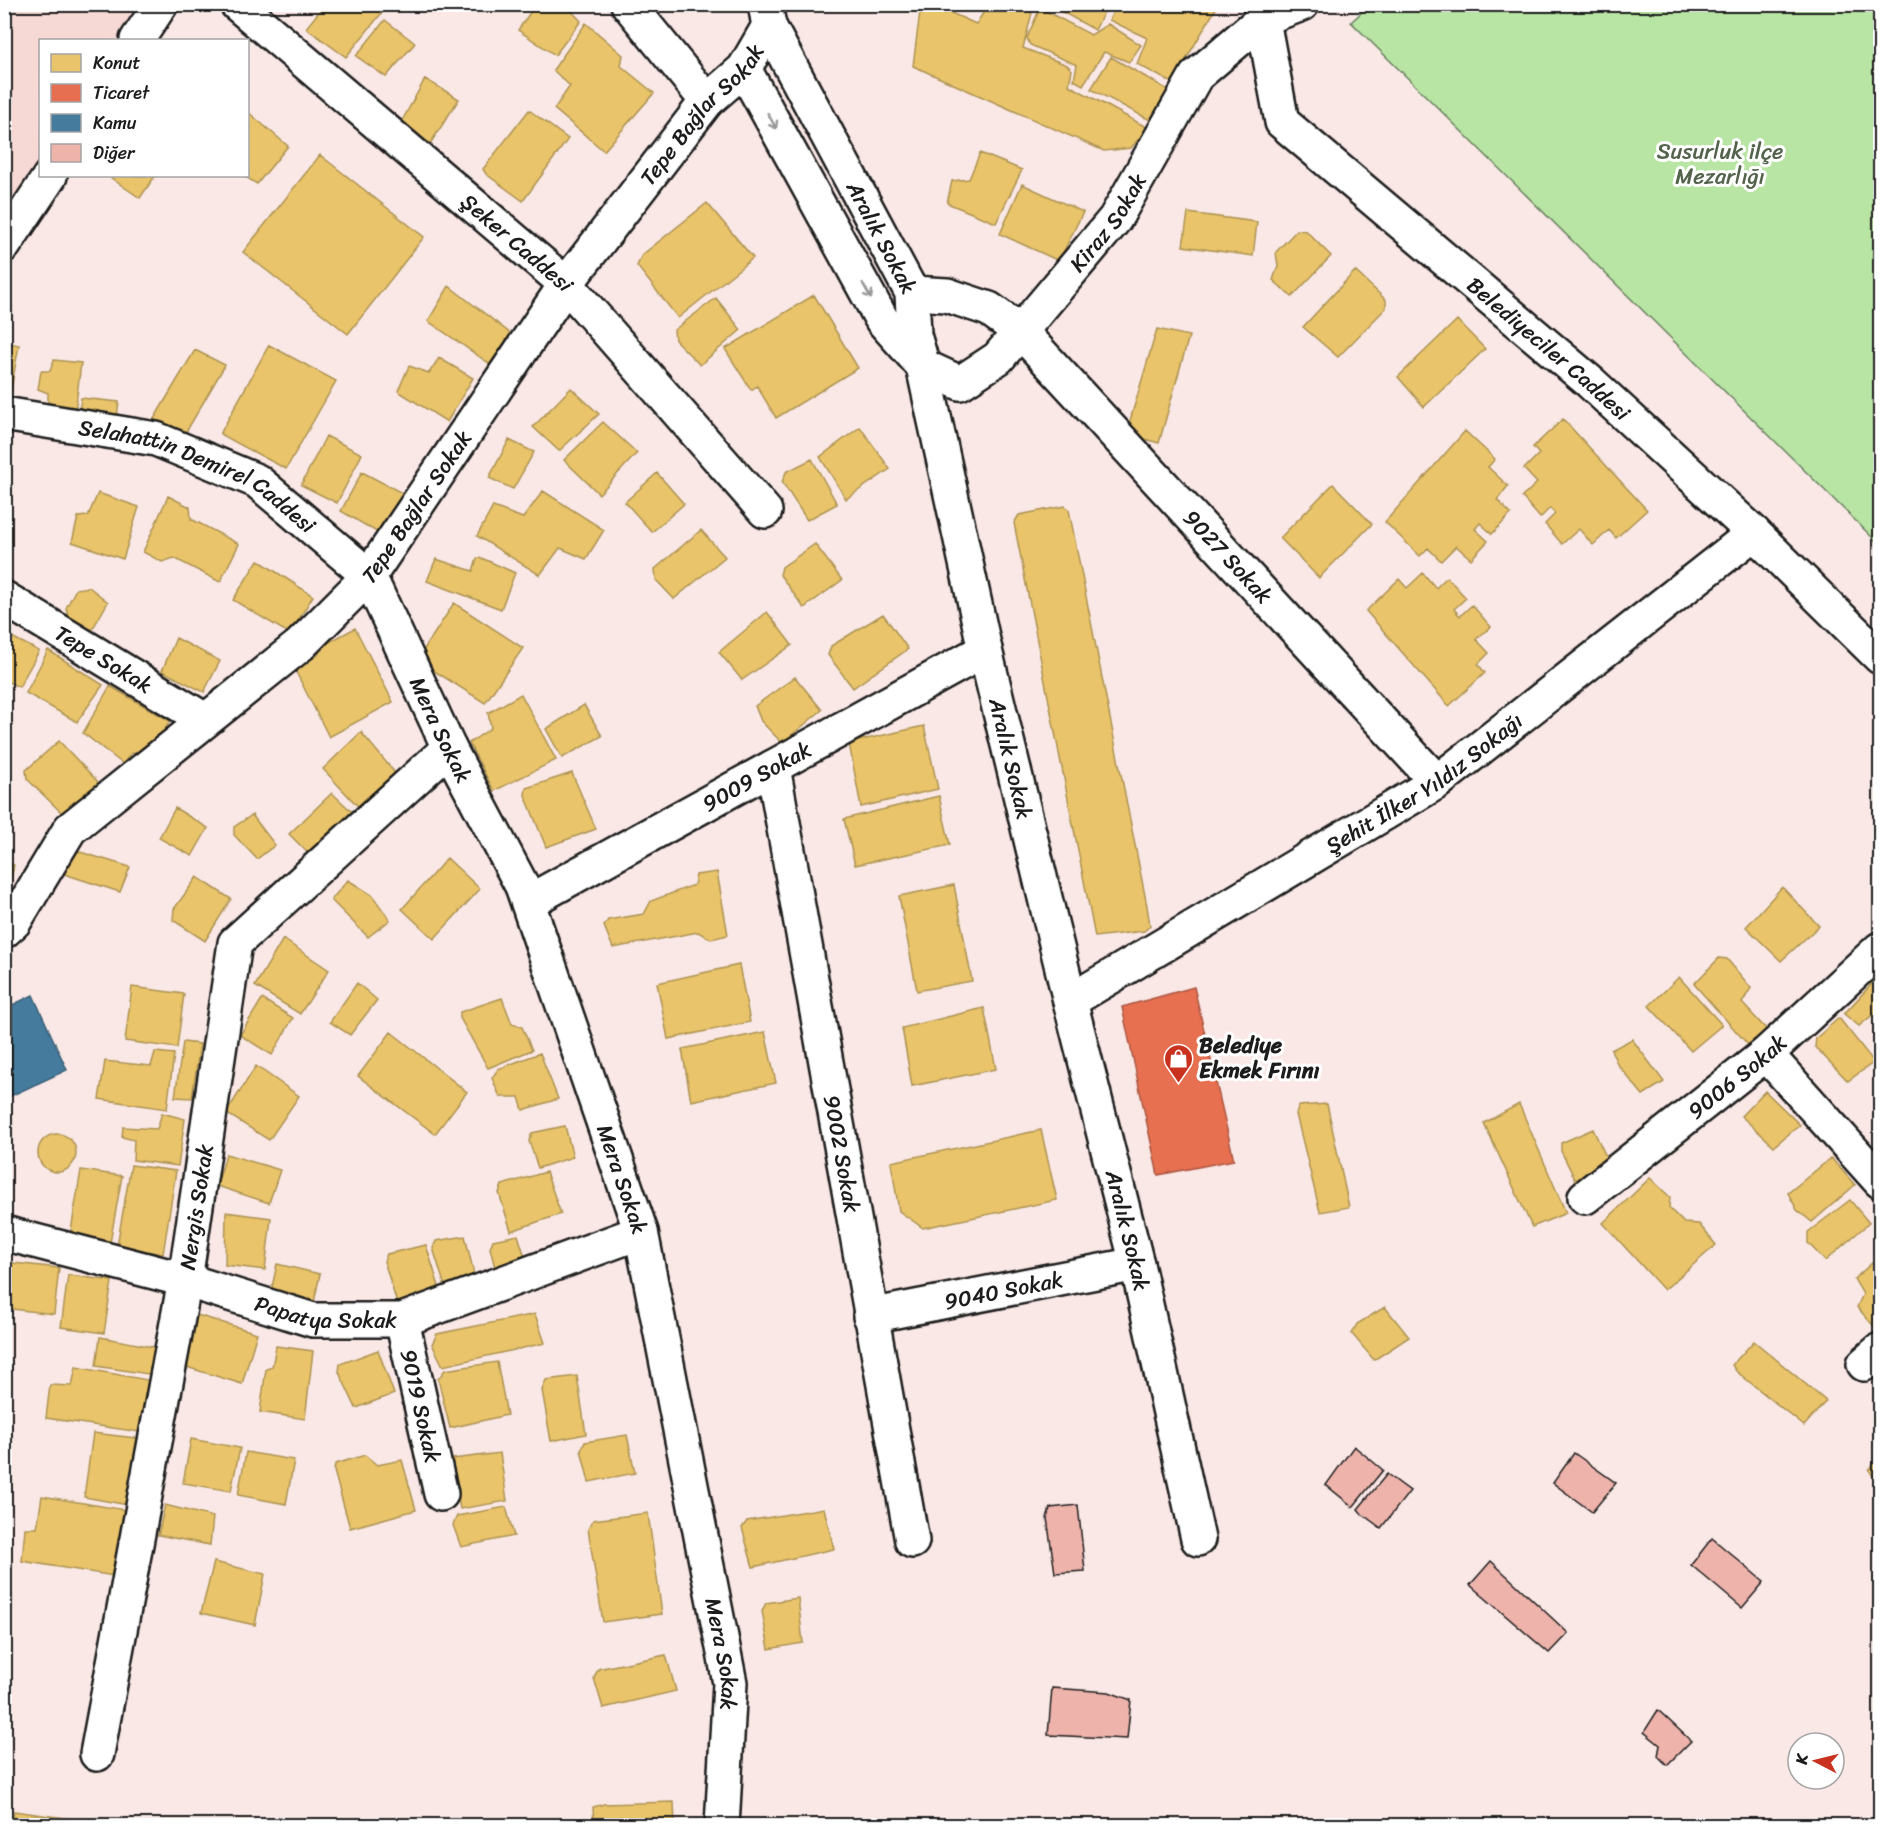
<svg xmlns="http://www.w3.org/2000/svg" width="1885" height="1830" font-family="Sriracha,sans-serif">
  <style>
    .built { fill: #f6d8d4 }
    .green { fill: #b8e5a3; stroke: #6a8060; stroke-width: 1.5 }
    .homes { fill: #e9c46a; stroke: #ac9253; stroke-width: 1.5 }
    .shops { fill: #e76f51; stroke: #aa5641; stroke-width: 1.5 }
    .public { fill: #457b9d; stroke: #395e76; stroke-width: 1.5 }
    .building { fill: #eeb3ab; stroke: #1c1c1c; stroke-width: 1.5 }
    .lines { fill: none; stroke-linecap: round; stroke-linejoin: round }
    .minor-casing { stroke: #1c1c1c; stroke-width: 38 }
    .tertiary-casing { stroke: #1c1c1c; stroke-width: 38 }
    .minor { stroke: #fff; stroke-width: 33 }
    .tertiary { stroke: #fff; stroke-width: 33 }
    .oneway { stroke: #999 }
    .labels { text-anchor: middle; stroke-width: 6; stroke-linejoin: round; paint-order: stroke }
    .street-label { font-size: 22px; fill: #1c1c1c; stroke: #fff }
    .park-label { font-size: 22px; fill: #53624b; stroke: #fff }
    .poi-label { font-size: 22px; font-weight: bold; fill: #1c1c1c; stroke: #fff; text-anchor: start }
  </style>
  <rect width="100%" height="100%" fill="#fae8e6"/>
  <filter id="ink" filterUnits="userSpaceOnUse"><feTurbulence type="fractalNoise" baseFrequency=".0167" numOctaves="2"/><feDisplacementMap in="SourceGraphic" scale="12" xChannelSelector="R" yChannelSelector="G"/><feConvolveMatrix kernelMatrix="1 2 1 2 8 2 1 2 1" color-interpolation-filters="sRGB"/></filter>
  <g filter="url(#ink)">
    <path class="built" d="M5,5H143L120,40H40V162L5,217Z"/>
    <path class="green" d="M1371,4L1880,5V545L1351,22Z"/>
    <path class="homes" d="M325,4H389L346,57L306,28Z
      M536,4H565L581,21L555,55L518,30Z
      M921,4H931L976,24L989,4H1015L1032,13L1023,48L1067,65L1072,70L1069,85L1148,128L1131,148L1104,151L913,66Z
      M1048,4H1108L1095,30Z
      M1117,4H1217L1218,5L1172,83L1137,64L1147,38L1109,20Z
      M1040,8L1091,35L1108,24L1141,45L1129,62L1104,52L1083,85L1074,80L1077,65L1030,45L1027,38Z
      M385,20L415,43L386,77L356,56Z
      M586,23L623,55L621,66L654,93L604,151L554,109L570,86L553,70Z
      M1111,57L1170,91L1150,120L1091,89Z
      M425,79L459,99L428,147L397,130Z
      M529,110L568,139L523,201L486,174L483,169Z
      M248,112L288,146L257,184L244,176H248Z
      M980,153L1022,170L996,223L947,203L952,181L969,179Z
      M320,155L424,237L348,334L243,252Z
      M113,176H155L140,198L111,178Z
      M1022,184L1083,212L1059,261L1000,234Z
      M707,203L753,258L678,318L637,266L642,255Z
      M1188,213L1257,222L1253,256L1183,246Z
      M1297,230L1306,231L1331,256L1292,297L1273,280L1278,266L1276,252Z
      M1355,271L1386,300V308L1338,357L1303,327Z
      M449,286L511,334L490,364L428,321Z
      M814,295L858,368L776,418L757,386L751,390L725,349Z
      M716,298L741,330L700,365L675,340L674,330Z
      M1457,320L1485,349L1424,407L1398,377Z
      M1157,329L1189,336L1159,443L1126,434Z
      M4,342L19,345L10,396L4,395Z
      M269,345L336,381L286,469L220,434Z
      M195,350L225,365L182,439L151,424Z
      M439,358L473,378L447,422L398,391L409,366L429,373Z
      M54,360L81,363L75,412L48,408V393L38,389L41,371H50Z
      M571,388L599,414L559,451L533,427Z
      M81,398L119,402L115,429L77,425Z
      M1563,419L1647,510L1616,538L1609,530L1593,545L1579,529L1562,544L1545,524L1555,514L1550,508L1540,518L1522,497L1537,483L1524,469L1539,454L1533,447Z
      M603,422L637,453L599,494L564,460Z
      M860,427L890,469L846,499L820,457Z
      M1465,431L1495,459L1488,467L1508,486L1497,500L1511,514L1492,534L1480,523L1475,529L1488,541L1471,559L1456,546L1441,561L1428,548L1420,556L1385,522Z
      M326,436L362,454L337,503L301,485Z
      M509,440L534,452L513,489L489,478Z
      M812,459L837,504L807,520L782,482L786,472Z
      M362,472L404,494L380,534L341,511Z
      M657,473L684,504L652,532L625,502Z
      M1333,484L1372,524L1319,578L1280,538Z
      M543,491L604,530L586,559L560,548L540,575L477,536L493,507L523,518Z
      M98,493L139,507L123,559L72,542L78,517L88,516Z
      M168,496L190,507L191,519L239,544L220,582L174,558L162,562L143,552Z
      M1065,506L1069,510L1147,906L1150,926L1144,931L1095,937L1014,523L1019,515Z
      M701,530L725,557L674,599L656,580L655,569Z
      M815,544L842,580L804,608L780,575L782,567Z
      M477,558L484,559L515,573L501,609L427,581L436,559L473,571Z
      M258,560L313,596L290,634L233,600Z
      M1423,573L1436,588L1447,577L1466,598L1454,609L1460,616L1472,605L1491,627L1476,639L1489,653L1478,664L1485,673L1449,706L1366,611L1399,579L1407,588Z
      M89,587L108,602L92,630L70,622L66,608L76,589Z
      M454,603L523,648L485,703L417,660Z
      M767,612L792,645L742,680L719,652Z
      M883,614L908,649L853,688L828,655L831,646Z
      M355,628L393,702L329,737L294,668L318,655L322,646Z
      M6,634L39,651L19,687L4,680Z
      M176,638L220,661L204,692L162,671Z
      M48,650L103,685L77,722L26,693Z
      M795,677L822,710L782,743L761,721L755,706Z
      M110,686L170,721L149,757L131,753L123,764L83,733Z
      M521,694L556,760L494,791L469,743L491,728L488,713Z
      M584,705L602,736L562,758L546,729Z
      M924,726L938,789L861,807L849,743Z
      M361,732L405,785L368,817L323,769Z
      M59,741L99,783L65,816L27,779L26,770Z
      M4,756L11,757L4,776Z
      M572,773L596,829L546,847L525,795L526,788Z
      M332,793L363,822L319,864L289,834Z
      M939,796L950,845L855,865L844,819Z
      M175,808L208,828L192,856L159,838Z
      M252,815L275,845L257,859L234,835V827Z
      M70,849L130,867L120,892L64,874Z
      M447,858L480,889L434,939L402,909Z
      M4,863L14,865L5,907H4Z
      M717,872L728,935L711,939L698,932L613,948L604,926L608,920L644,914L651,901L694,885L696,875Z
      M197,877L231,899L205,941L173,920L174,909Z
      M348,880L372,895L390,920L368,937L331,900Z
      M954,885L972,981L917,991L899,896Z
      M1782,887L1819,926L1781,961L1746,927Z
      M283,939L329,970L300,1014L255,986Z
      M1719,958L1727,959L1751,988L1742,1003L1767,1030L1763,1043L1750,1047L1694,984Z
      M739,965L750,1022L668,1039L657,983Z
      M1880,975V1009L1859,1026L1844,1014Z
      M1679,977L1722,1025L1691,1051L1649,1006Z
      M357,983L377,1000L350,1035L330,1022Z
      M132,987L184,994L177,1048L125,1041Z
      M502,998L512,1024L522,1027L532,1050L488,1068L460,1018V1012Z
      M262,999L293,1018L272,1055L240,1035Z
      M984,1008L996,1069L912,1086L902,1028Z
      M1839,1018L1874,1062L1848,1081L1815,1047L1816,1038Z
      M391,1032L467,1092L435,1134L358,1076Z
      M765,1032L776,1083L691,1101L682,1049Z
      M1632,1039L1664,1082L1643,1095L1618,1065L1611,1050Z
      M183,1042L200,1044L192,1098L175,1097Z
      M155,1052L174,1054L167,1109L99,1099L105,1061L151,1066Z
      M540,1053L558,1099L523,1110L519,1097H500L492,1078L498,1069Z
      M256,1066L299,1096L269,1140L226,1113Z
      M1765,1091L1800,1125L1774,1146L1741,1116Z
      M1327,1104L1349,1207L1320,1212L1296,1114L1299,1106Z
      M1519,1104L1566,1213L1532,1227L1484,1123Z
      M162,1113L185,1119L178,1166L133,1160L134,1140L122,1137L123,1127L157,1129Z
      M565,1126L573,1157L538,1168L529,1141L532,1133Z
      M1593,1129L1610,1165L1577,1183L1561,1151V1143Z
      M1041,1130L1057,1200L923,1228L899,1211L891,1162Z
      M38 1153a19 19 0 1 1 38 0a19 19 0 1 1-38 0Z
      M226,1154L280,1170L269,1203L217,1186Z
      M1831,1158L1855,1185L1812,1222L1797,1210L1788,1193Z
      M131,1165L176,1171L163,1254L117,1246Z
      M81,1170L122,1176L110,1243L70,1237Z
      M546,1172L561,1214L511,1231L499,1193L502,1185Z
      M1650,1178L1670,1197L1669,1208L1684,1223L1699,1224L1716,1245L1664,1290L1603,1223Z
      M1850,1200L1869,1223L1825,1261L1808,1243V1232Z
      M226,1212L271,1218L265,1270L225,1265Z
      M518,1235L530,1273L499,1283L490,1248L493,1240Z
      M465,1236L477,1287L447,1293L433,1248L436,1241Z
      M426,1245L442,1296L399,1310L384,1261L387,1254Z
      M1880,1256V1333L1857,1307L1863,1294L1854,1279Z
      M4,1262L59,1268L54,1314L4,1308Z
      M277,1264L320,1274L313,1307L270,1297Z
      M68,1275L112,1281L104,1333L61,1327Z
      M1385,1307L1409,1337L1374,1360L1352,1334L1357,1324Z
      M535,1314L545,1343L443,1366L432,1344L437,1334Z
      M197,1315L257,1333L242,1384L180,1365Z
      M100,1337L159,1348L155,1375L96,1366Z
      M1754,1341L1826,1401L1804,1426L1736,1371L1732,1365Z
      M276,1346L313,1351L305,1419L260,1412L266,1369L272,1367Z
      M378,1350L394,1394L356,1408L339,1372L340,1364Z
      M497,1362L507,1415L450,1428L438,1379L445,1370Z
      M76,1367L153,1381L146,1433L46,1418L50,1385L72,1386Z
      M577,1376L586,1434L551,1441L542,1390L546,1380Z
      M93,1433L144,1439L134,1506L84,1497Z
      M627,1435L635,1473L589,1482L581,1450L585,1442Z
      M191,1439L240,1448L231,1491L183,1483Z
      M246,1452L294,1460L286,1504L238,1495Z
      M500,1453L507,1501L460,1509L452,1466L453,1459Z
      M365,1455L377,1465L402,1460L416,1510L350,1528L334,1471L335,1464Z
      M1880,1456V1482L1873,1476L1869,1470Z
      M42,1496L131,1511L120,1577L22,1561L25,1528H37Z
      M165,1505L213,1517L210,1545L158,1535Z
      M506,1507L514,1536L461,1547L453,1525L457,1516Z
      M824,1508L834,1549L753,1567L742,1528L747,1521Z
      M648,1513L662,1614L603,1622L588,1529L593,1520Z
      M214,1562L265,1574L255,1625L201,1613Z
      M798,1598L803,1643L769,1649L762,1611L766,1603Z
      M666,1655L676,1691L603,1708L594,1678L598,1669Z
      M674,1802L675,1826H594L593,1807L604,1804Z
      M14,1811L72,1819V1826H12Z"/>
    <path class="shops" d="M1194,987L1234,1160L1158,1175L1122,1007Z"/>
    <path class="public" d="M33,995L67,1070L4,1099V1009Z"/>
    <path class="building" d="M1354,1446L1383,1470L1353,1507L1326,1485Z
      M1574,1453L1616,1483L1592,1512L1553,1483Z
      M1387,1474L1410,1491L1381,1528L1362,1514L1358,1509Z
      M1078,1505L1085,1571L1055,1573L1047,1518L1050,1508Z
      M1712,1538L1764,1582L1742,1608L1691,1565Z
      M1491,1561L1568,1633L1549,1653L1470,1585Z
      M1052,1688L1109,1692L1131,1700L1127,1739L1048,1735Z
      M1658,1710L1691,1741L1667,1765L1658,1756L1660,1745L1644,1732Z"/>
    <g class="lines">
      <defs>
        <g id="minor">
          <path id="s1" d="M237,4L566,284L765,511"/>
          <path d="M628,4L707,101"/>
          <path id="s2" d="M765,4L769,26L912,293L914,335L923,366L985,650L1070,1001L1137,1264L1198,1539"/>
          <path d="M137,40L161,4"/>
          <path id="s3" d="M744,69L882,320L923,366L960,383L998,358L1115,219L1196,76L1264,18L1302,4"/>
          <path d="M4,245L50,176"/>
          <path id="s4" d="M912,293L947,295L989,309L1021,332L1437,782"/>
          <path id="s5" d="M4,414L156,439L257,481L369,576L449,748L522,886L641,1232L730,1683L722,1826"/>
          <path id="s6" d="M4,598L205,720"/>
          <path id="s7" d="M773,767L912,1541"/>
          <path id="s8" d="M528,902L985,650"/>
          <path id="s9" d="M4,931L14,922L70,829L300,645L369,576L566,284L707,101L744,69L769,26"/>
          <path id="s10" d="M1070,1001L1437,782L1754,533"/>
          <path d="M1766,1054L1880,1181"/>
          <path id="s11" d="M1585,1197L1766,1054L1880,949"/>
          <path id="s12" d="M4,1233L185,1280L313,1320H402L641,1232"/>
          <path id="s13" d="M870,1316L1137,1264"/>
          <path id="s14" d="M402,1320L441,1494"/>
          <path d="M1864,1364L1880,1350"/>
          <path id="s15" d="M97,1754L185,1280L235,943L449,748"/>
        </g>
        <g id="tertiary">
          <path id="s16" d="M1260,4L1282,122L1590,382L1754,533L1880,657"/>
        </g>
      </defs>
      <use href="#minor" class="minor-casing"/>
      <use href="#tertiary" class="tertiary-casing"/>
      <use href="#minor" class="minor"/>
      <use href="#tertiary" class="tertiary"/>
    </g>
    <defs><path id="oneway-shaft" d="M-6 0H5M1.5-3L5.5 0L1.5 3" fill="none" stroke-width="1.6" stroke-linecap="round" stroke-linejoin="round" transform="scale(1.5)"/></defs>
    <g class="oneway">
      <use href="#oneway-shaft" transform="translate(772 121) rotate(61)"/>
      <use href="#oneway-shaft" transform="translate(867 291) rotate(61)"/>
    </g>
  </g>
  <defs>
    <symbol id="shop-pin" viewBox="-11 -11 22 30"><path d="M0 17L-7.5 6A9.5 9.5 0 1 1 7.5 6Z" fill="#c8321e" stroke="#fff"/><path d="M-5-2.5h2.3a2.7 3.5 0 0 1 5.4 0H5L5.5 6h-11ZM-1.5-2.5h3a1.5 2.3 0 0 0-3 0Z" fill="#fff"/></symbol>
  </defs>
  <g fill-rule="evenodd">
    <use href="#shop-pin" x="1162" y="1042" width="33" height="45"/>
  </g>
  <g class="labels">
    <g class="street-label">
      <text dy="8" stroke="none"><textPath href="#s9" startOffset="1084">Tepe Bağlar Sokak</textPath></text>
      <text dy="8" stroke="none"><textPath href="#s3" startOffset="609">Kiraz Sokak</textPath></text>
      <text dy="8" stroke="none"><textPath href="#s2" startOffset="262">Aralık Sokak</textPath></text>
      <text dy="8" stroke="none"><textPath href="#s1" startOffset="368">Şeker Caddesi</textPath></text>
      <text dy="8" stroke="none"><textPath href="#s16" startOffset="470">Belediyeciler Caddesi</textPath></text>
      <text dy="8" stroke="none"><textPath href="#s5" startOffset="206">Selahattin Demirel Caddesi</textPath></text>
      <text dy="8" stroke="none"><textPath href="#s9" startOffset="598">Tepe Bağlar Sokak</textPath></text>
      <text dy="8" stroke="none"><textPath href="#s4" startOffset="424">9027 Sokak</textPath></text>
      <text dy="8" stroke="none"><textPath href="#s6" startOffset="117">Tepe Sokak</textPath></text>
      <text dy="8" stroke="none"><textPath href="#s5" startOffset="580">Mera Sokak</textPath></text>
      <text dy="8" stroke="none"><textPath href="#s2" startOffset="802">Aralık Sokak</textPath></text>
      <text dy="8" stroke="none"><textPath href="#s8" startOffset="261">9009 Sokak</textPath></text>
      <text dy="8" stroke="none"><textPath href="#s10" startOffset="416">Şehit İlker Yıldız Sokağı</textPath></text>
      <text dy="8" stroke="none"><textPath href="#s11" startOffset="194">9006 Sokak</textPath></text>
      <text dy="8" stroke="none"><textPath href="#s7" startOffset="393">9002 Sokak</textPath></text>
      <text dy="8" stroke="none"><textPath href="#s5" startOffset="1066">Mera Sokak</textPath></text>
      <text dy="8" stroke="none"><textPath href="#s15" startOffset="556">Nergis Sokak</textPath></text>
      <text dy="8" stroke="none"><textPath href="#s2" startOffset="1288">Aralık Sokak</textPath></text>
      <text dy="8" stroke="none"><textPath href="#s13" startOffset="136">9040 Sokak</textPath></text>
      <text dy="8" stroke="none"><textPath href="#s12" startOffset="333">Papatya Sokak</textPath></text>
      <text dy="8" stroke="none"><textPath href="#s14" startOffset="88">9019 Sokak</textPath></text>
      <text dy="8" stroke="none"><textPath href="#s5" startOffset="1552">Mera Sokak</textPath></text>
    </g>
    <g class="park-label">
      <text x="1720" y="159">Susurluk ilçe<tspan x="1720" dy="25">Mezarlığı</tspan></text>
    </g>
    <g class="poi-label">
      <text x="1199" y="1053">Belediye<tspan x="1199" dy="25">Ekmek Fırını</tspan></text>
    </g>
  </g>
  <rect width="1885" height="1830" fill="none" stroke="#fff" stroke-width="24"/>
  <rect x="12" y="12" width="1861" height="1806" fill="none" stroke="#1c1c1c" stroke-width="2" filter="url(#ink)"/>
  <rect x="39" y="39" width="210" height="138" fill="#ffffff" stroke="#a4a4a4" stroke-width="1.5"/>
  <rect x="51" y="54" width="30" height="18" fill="#e9c46a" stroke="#a4a4a4" stroke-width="1.5"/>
  <text x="93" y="69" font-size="18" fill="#1c1c1c">Konut</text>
  <rect x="51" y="84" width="30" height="18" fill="#e76f51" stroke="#a4a4a4" stroke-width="1.5"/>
  <text x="93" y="99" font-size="18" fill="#1c1c1c">Ticaret</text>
  <rect x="51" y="114" width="30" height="18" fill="#457b9d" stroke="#a4a4a4" stroke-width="1.5"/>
  <text x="93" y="129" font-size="18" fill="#1c1c1c">Kamu</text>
  <rect x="51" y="144" width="30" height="18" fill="#eeb3ab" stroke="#a4a4a4" stroke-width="1.5"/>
  <text x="93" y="159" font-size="18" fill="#1c1c1c">Diğer</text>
  <g transform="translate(1816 1761) rotate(277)"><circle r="28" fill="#ffffff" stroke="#a4a4a4" stroke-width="1.5"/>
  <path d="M0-4.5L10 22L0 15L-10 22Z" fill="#c8321e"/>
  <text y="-9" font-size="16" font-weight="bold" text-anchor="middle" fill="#1c1c1c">K</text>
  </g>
</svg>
